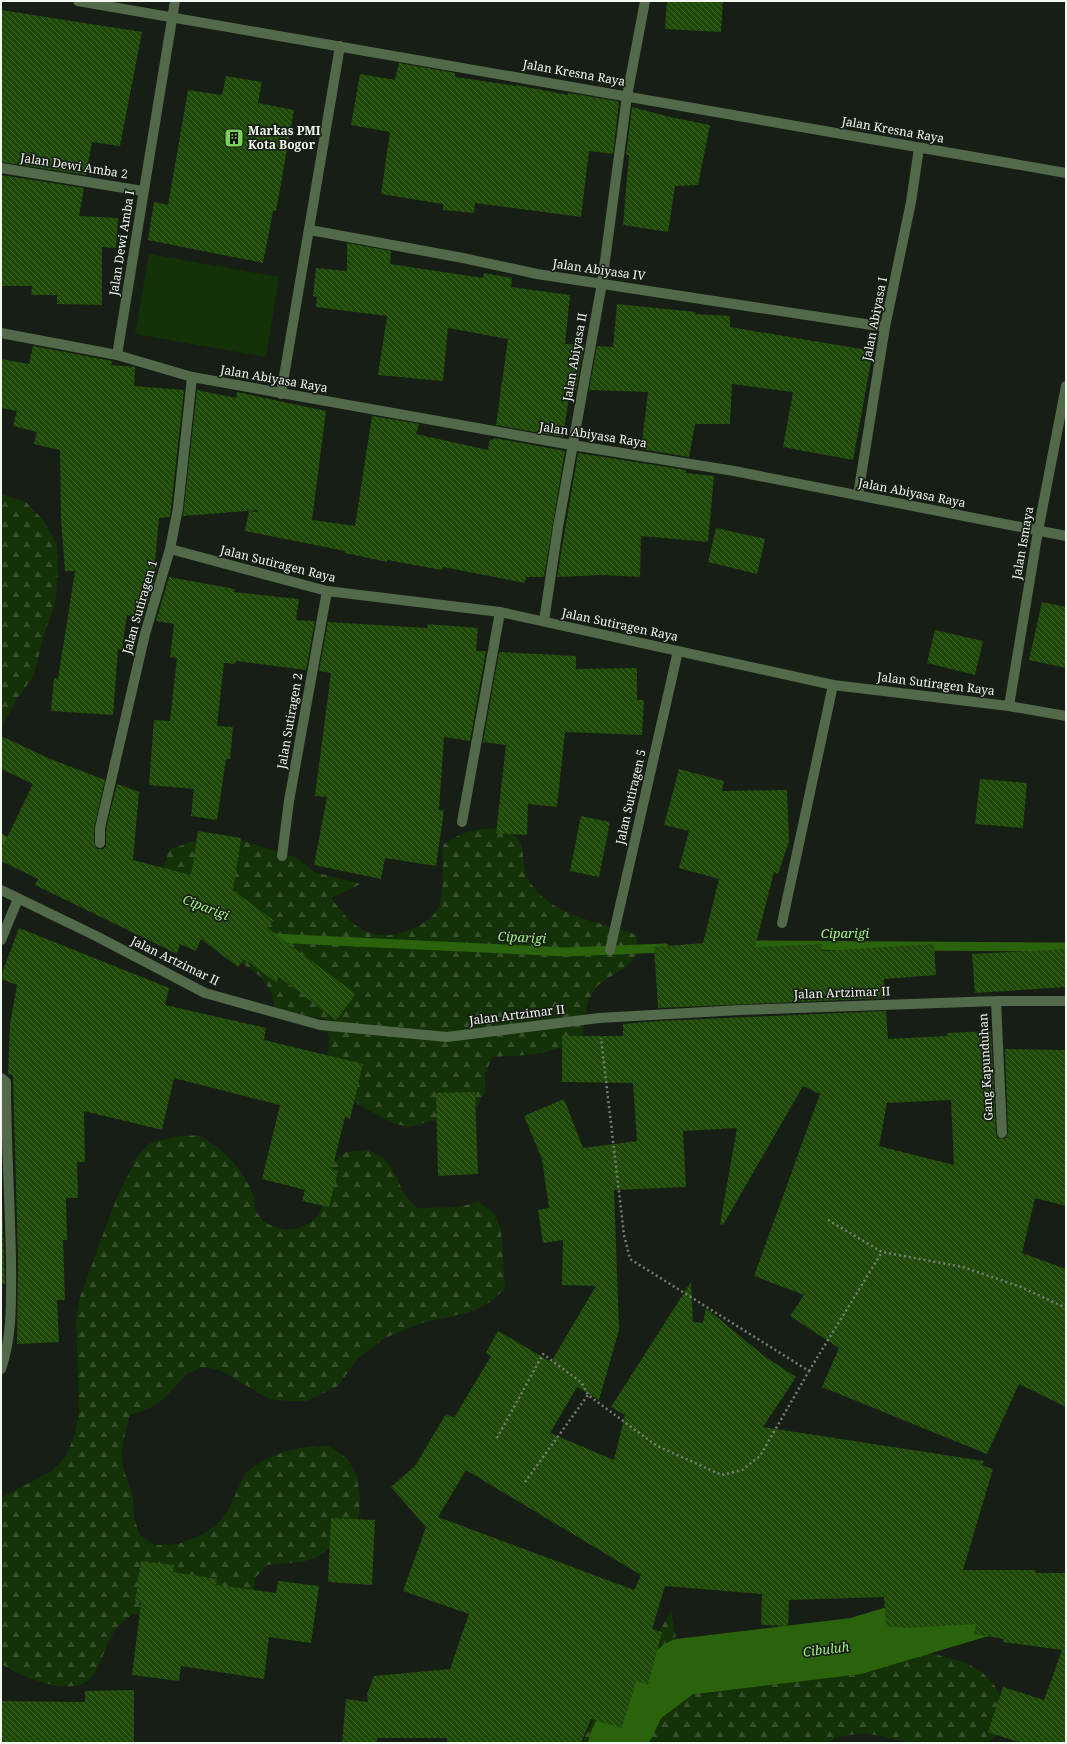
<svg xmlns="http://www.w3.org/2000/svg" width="1067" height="1744" font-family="'Noto Serif',serif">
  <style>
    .forest { fill: url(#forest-firs) }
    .green { fill: #143207 }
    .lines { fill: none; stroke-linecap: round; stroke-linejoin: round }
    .stream { stroke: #2a630b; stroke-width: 9 }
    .river { stroke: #2a630b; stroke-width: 57 }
    .building { fill: url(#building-back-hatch); fill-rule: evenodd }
    .path { stroke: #787e76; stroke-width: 2.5; stroke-dasharray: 2 3; stroke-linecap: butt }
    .minor { stroke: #526a49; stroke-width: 10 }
    .labels { text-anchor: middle; stroke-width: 3.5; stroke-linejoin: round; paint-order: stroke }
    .street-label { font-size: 12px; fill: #f2f7f0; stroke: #171e15 }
    .poi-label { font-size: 12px; font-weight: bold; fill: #f2f7f0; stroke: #171e15; text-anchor: start }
    .water-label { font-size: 13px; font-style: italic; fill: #a2f085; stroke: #171e15 }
  </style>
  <defs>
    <pattern id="forest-firs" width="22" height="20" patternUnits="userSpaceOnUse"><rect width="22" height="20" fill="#143207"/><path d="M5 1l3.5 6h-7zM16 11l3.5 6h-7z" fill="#37502b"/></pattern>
    <pattern id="building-back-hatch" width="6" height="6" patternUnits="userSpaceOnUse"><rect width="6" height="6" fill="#1e4908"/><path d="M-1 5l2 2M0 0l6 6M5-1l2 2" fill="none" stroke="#3f642c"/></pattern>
  </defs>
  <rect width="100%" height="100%" fill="#171e15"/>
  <path class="forest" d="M1,494L26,502L43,520L57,544L58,574L55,604L44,634L34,675L17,699L1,728Z
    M505,828C509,832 515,836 519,840C525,849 522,869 528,879C550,917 599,921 637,935V954L627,966L598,985L589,999L584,1018L583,1036C550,1056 529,1055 492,1057L485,1074V1092L477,1107L462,1116L427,1122L409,1127L392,1123L359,1105L346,1092L328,1057L329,1038L324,1019L275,1009L272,993L261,977L232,956L163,868L169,850L188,843L212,838H234L297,858L314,872L361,884L331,898C339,908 349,922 361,929C385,943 423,931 438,909C445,899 442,859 443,845C466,829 477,829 505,828Z
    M198,1135C222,1147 242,1168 253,1194C255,1200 254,1209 258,1214C264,1224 272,1227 283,1229C322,1233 329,1196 330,1165L346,1152L367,1150L385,1159L397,1178L404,1194L417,1208L458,1207L479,1202L494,1213L501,1229L505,1289L490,1302L474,1311L418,1324L385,1338L358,1358L338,1386L307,1401H289L269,1399L220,1370L202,1367L187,1374L162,1400L148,1409L130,1415L125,1433L122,1451L123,1468L133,1496L134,1518L140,1536L156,1545L178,1544L197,1537L216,1526L228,1510L246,1472L264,1460L286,1451L307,1447L329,1446L348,1459L357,1476L360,1497L359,1517L348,1533L318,1557L302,1562L267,1565L255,1578L254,1599L131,1615C126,1620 119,1624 115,1630C106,1643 103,1660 94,1674C77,1702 21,1676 1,1664V1498L52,1471L66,1456L75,1434L79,1413L76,1318L80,1297L115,1202L136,1158L150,1143L174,1137Z
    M671,1611L680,1660H698L731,1668L811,1664L870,1650L909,1651L930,1653L967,1663L983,1673L995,1686L1004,1705L1003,1728L989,1741L975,1743H914L865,1733L842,1736L824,1743H582L599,1708L637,1670Z"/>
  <path class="green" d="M149,254L279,277L266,357L135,334Z"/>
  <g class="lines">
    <path class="stream" d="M1,838L14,848
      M271,938L566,952L665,948
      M744,945L1066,947"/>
    <path class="river" d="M617,1743L639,1699L682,1667L856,1646L1003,1602L1066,1607"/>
  </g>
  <path class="building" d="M667,1H723L721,32L665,29Z
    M1,10L142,32L120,146L92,142L86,175L1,162Z
    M399,63L455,73V77L516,86V85L568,95V93L617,101L619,103L613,154L589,151L581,217L475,203L474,213L443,210V204L381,194L390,132L351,125L360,74L395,80Z
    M226,76L262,82L258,103L294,110L276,211H273L263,263L148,240L154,202L168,205L188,90L222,95Z
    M632,107L670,117L710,125L698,185L675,186L668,232L623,225L629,155H626Z
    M1,175L84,188L79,216L118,218L116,248L102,247V305L57,304V295H31L32,286H1Z
    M347,243L391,251L390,264L483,278L484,273L512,278L511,287L570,295L565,344L584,345L576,390H570L563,437L496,425L508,339L448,328L443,381L378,375L387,316L316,307L317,297L313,296L316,268L347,271Z
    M617,304L696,312L695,314L730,316V327L873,351L853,460L783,447L793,392L732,384L730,424H695L689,457L641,449L648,392L589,390L597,346L613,347Z
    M33,346L112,361L111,365L135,367L134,386L184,390L170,517L159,518L154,574H156L143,618L127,615L122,650L118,649L113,715L51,711L54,678L58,679L75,571H65L61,518L60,450L34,444L37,432L13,426L17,411L1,408V359L29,364Z
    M197,390L236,398L237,392L326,411L312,520L355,526L372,416L419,424L416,434L488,450L490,439L493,440L494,438L565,451L544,577H526L525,583L443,567L442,570L387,560V562L345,553V551L245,531L249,511L258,512V510L183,516Z
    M578,453L686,470V473L714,476L708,542L641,536L640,577L604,575L557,577Z
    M716,528L765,539L757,574L708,562Z
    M169,577L235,589L234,592L299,599L296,620L315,621L306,670L236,661L235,664L224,663L217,726L233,727L230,759H226L217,820L191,816L194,789L149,785L154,720L170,721L177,658L170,657L174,624L156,621Z
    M1042,602L1066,607V668L1029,660Z
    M328,622L427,628L428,624L478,628L476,651H486L470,741L444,737L439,810H444L436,866L385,858L381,879L314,865L327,797L315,796L331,673L319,671Z
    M935,630L983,641L975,675L927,663Z
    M499,652L576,656V669L637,668V700H644L642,735L565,732L557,807L528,804L527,835L496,833L506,745L483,742Z
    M1,736L48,758L105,780L94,828V843L97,849H103L106,846V829L117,784L139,792L133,860L191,875L198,831L241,838L233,890L273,920L267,928L356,994L336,1020L278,976L277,983L244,959L238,967L201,939L196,951L180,944L177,954L35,885L38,879L1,861V850L33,784L1,769Z
    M679,769L724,781L722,791L787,790L789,841L778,874L774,872L755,947L821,944L822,951L934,944L936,975L884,979L885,998L658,1008L654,947L703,943L719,879L679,868L689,831L664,825Z
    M980,779L1027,783L1023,828L975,824Z
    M581,816L610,822L599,877L570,871Z
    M19,928L169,988L165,1005L266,1028L264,1040L363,1064L350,1119L345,1117L332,1170L338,1171L329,1207L302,1201L305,1190L262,1179L280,1105L174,1078L162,1130L84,1111L85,1162H77L78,1198H66L67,1240H63L65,1300H57L59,1342L17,1344L18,1260L13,1075L8,1074L10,1024L17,985L1,979V976Z
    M1066,949V987L975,993L972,954Z
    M886,1011L888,1039L947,1036V1033L991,1031L996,1133L997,1137L1002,1139L1006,1138L1008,1133L1005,1049L1066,1050V1206L1035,1198L1022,1253L1066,1269V1407L1019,1384L987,1454L822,1387L839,1348L790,1316L804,1295L754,1276L820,1094L803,1086L723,1225L720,1224L737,1128L683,1131L686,1187L614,1190L619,1330L599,1400L577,1387L550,1433L614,1460L625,1415L611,1407L691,1282L693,1322L703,1323L706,1308L764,1356L796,1377L763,1427L984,1461L982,1465L993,1469L963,1570H1035L1036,1573H1066V1743H1021L988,1732L1003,1687L1044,1700L1062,1650L1003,1642L1004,1639L974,1634L976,1624L904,1628L886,1626L884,1597L789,1600L788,1626L761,1625L762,1594L665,1586L652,1629L662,1632L648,1685L636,1681L622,1728L591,1719L581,1743H447V1738H377V1743H342L346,1699L368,1702L367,1694L374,1676L450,1669L469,1614L403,1591L426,1527L391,1487L415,1466L446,1414L454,1418L491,1356L486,1353L498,1331L551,1362L596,1286L562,1285L563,1240L543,1243L538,1210L549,1208L542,1159L524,1116L564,1099L583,1148L637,1141L633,1083L562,1082V1036H623V1024L659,1021ZM951,1100L954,1165L879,1146L887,1103ZM466,1470L641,1575L634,1590L438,1517Z
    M475,1092L478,1174L438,1176L436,1093Z
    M1,1175L5,1284H1Z
    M331,1518L375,1520L372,1585L328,1582Z
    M141,1561L174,1565L173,1572L217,1579L216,1585L276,1593L278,1581L319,1586L311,1643L269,1637L264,1679L181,1666L179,1681L132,1675L141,1603L135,1602Z
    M134,1690V1743H1V1701L85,1702V1691Z"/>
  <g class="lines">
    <path class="path" d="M828,1220L882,1252L963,1267L1021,1287L1066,1308
      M809,1371L882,1252
      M497,1438L543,1354L582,1383L588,1395L657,1446L722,1475L742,1470L760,1456L809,1371L630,1259L624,1235L601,1038
      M525,1482L588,1395"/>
    <path class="minor" d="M78,1L1066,173
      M1,168L143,191
      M310,230L463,258L537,274L885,327
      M1,333L117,355L175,1
      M117,355L192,377L572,445L734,471L1066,536
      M281,394L340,46
      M858,495L885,327L911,202L919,148
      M170,549L327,591L500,612L833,685L1009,706L1066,716
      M544,621L558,527L602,283L627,96L645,1
      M1009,706L1038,531L1066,386
      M462,822L500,612
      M100,843V828L145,634L170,549L178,508L192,377
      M282,856L289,801L327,591
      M1,890L96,936L205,993L320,1025L447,1037L599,1018L740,1010L996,1001H1066
      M782,923L833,685
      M1,940L18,899
      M610,950L678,651
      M996,1001L1002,1133
      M1,1078L6,1082C6,1141 10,1201 11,1260C11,1296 13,1335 1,1369"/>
  </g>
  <defs>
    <symbol id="building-square" viewBox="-11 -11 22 22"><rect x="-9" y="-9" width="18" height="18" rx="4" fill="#7ad157" stroke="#171e15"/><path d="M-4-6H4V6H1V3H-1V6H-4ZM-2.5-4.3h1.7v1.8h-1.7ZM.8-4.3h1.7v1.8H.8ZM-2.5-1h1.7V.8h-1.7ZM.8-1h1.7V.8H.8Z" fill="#111"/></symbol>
  </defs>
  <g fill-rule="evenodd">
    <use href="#building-square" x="223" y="127" width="22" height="22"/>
  </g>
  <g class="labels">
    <g class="street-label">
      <text transform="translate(574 73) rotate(10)" y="4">Jalan Kresna Raya</text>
      <text transform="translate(893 130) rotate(10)" y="4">Jalan Kresna Raya</text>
      <text transform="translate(74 166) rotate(9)" y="4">Jalan Dewi Amba 2</text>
      <text transform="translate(122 243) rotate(-81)" y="4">Jalan Dewi Amba I</text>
      <text transform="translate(599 270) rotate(8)" y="4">Jalan Abiyasa IV</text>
      <text transform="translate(875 319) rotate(-79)" y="4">Jalan Abiyasa I</text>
      <text transform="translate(575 357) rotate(-80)" y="4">Jalan Abiyasa II</text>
      <text transform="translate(274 379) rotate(10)" y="4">Jalan Abiyasa Raya</text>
      <text transform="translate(593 435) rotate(9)" y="4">Jalan Abiyasa Raya</text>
      <text transform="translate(912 493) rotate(11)" y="4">Jalan Abiyasa Raya</text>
      <text transform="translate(1023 543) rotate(-80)" y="4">Jalan Ismaya</text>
      <text transform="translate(278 564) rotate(14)" y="4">Jalan Sutiragen Raya</text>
      <text transform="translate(140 607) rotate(-74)" y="4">Jalan Sutiragen 1</text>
      <text transform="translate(620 625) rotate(12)" y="4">Jalan Sutiragen Raya</text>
      <text transform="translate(936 684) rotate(7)" y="4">Jalan Sutiragen Raya</text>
      <text transform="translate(290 721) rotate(-80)" y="4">Jalan Sutiragen 2</text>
      <text transform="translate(631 797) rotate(-77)" y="4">Jalan Sutiragen 5</text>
      <text transform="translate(175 961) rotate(26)" y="4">Jalan Artzimar II</text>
      <text transform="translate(842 993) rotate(-2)" y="4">Jalan Artzimar II</text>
      <text transform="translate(517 1015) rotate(-7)" y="4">Jalan Artzimar II</text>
      <text transform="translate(986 1067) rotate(-93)" y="4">Gang Kapunduhan</text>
    </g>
    <g class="poi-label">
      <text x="248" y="135">Markas PMI<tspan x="248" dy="14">Kota Bogor</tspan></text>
    </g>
    <g class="water-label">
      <text transform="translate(206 907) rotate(21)" y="5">Ciparigi</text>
      <text x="845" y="938">Ciparigi</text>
      <text transform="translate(522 937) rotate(3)" y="5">Ciparigi</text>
      <text transform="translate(826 1649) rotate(-7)" y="5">Cibuluh</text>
    </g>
  </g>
  <rect width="1067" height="1744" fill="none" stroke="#f2f7f0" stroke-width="4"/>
</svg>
